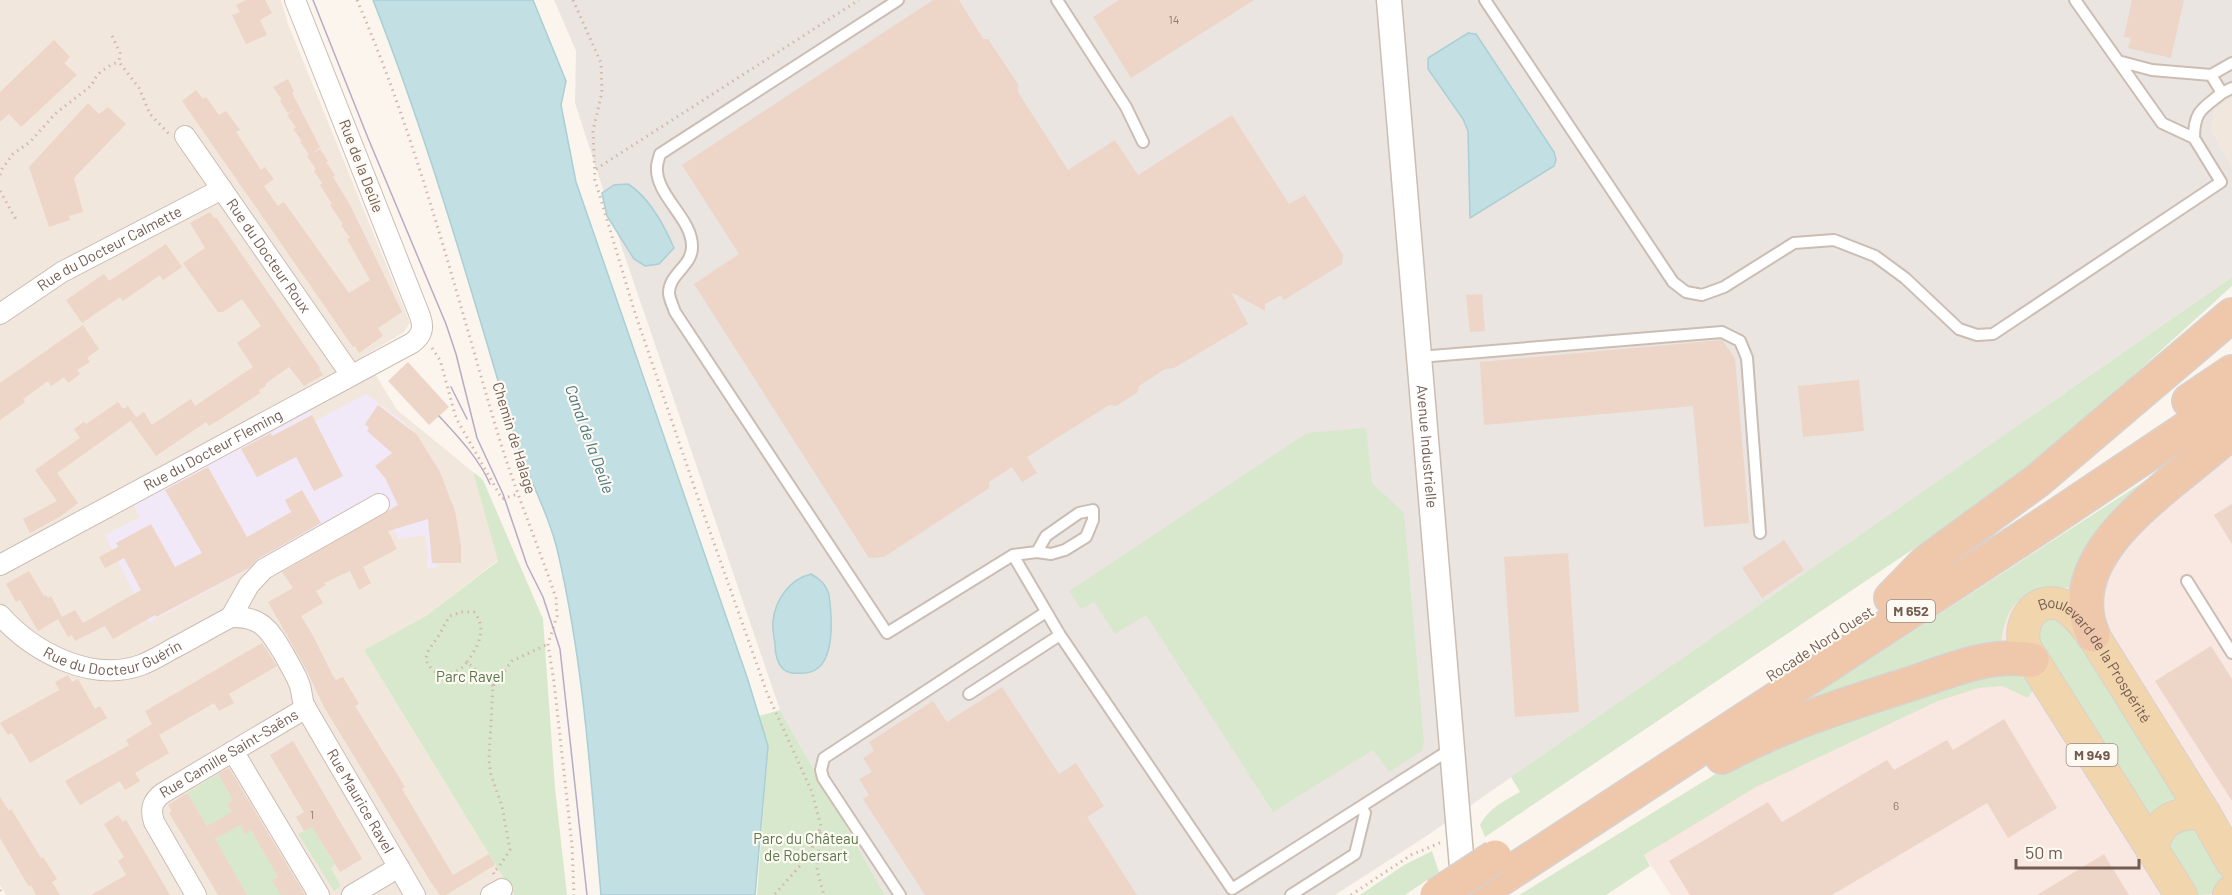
<svg xmlns="http://www.w3.org/2000/svg" width="2232" height="895" font-family="Barlow,sans-serif">
  <style>
    .residential { fill: #f2e7dc }
    .commercial { fill: #f9e8e2 }
    .industrial { fill: #ebe5e1 }
    .education { fill: #f2e9f8 }
    .green { fill: #d8e8cc }
    .water { fill: #c2dfe3; stroke: #aacfd4; stroke-width: 1.5 }
    .building { fill: #edd5c7 }
    .lines { fill: none; stroke-linecap: round; stroke-linejoin: round }
    .service-casing { stroke: #ccbdb3; stroke-width: 14 }
    .minor-casing { stroke: #ccbdb3; stroke-width: 22 }
    .tertiary-casing { stroke: #ccbdb3; stroke-width: 27 }
    .primary-casing { stroke: #d8d1ce; stroke-width: 34 }
    .trunk-casing { stroke: #d8d1ce; stroke-width: 36 }
    .path { stroke: #d3b8aa; stroke-width: 3; stroke-dasharray: 1.5 4.5; stroke-linecap: butt }
    .service { stroke: #fff; stroke-width: 10 }
    .minor { stroke: #fff; stroke-width: 20 }
    .tertiary { stroke: #fff; stroke-width: 24 }
    .primary { stroke: #f1d5ad; stroke-width: 32 }
    .trunk { stroke: #efc8ac; stroke-width: 33 }
    .tram { stroke: #b8abc5; stroke-width: 1.5 }
    .trunk-bridge-casing { stroke: #d8d1ce; stroke-width: 36; stroke-linecap: butt }
    .trunk-bridge { stroke: #efc8ac; stroke-width: 33 }
    .labels { text-anchor: middle; stroke-width: 4.5; stroke-linejoin: round; paint-order: stroke }
    .number-label { font-size: 12px; fill: #927a6e }
    .shield { fill: #fdf9f3; stroke: #9d8b82; stroke-width: 1.5 }
    .shield-label { font-size: 14px; font-weight: bold; fill: #745c51 }
    .street-label { font-size: 15px; fill: #745c51; stroke: #fdf9f3 }
    .park-label { font-size: 15px; fill: #5a784b; stroke: #fdf9f3 }
    .water-label { font-size: 16px; font-style: italic; fill: #4a777e; stroke: #fdf9f3 }
  </style>
  <rect width="100%" height="100%" fill="#fbf5ed"/>
  <path class="residential" d="M0,0H281L288,24L410,323L404,332L364,356L397,410L473,472L498,560L426,616L364,650L514,895H6L0,885Z
    M2232,98V167L2212,131L2214,110Z"/>
  <path class="commercial" d="M2232,445V895H1671L1644,855Z"/>
  <path class="industrial" d="M554,0H2232V98L2214,110L2212,131L2232,167V277L1428,835L1335,895H885L780,710L623,251L575,103L576,51Z"/>
  <path class="education" d="M366,394L404,422L422,443L440,472L455,511L461,545V563H437L435,568H427V550L425,535L398,539L385,510L323,528L149,623L105,535L140,517L134,505L310,411L315,421Z"/>
  <path class="green" d="M2232,277V286L2051,450L1943,529L1485,837L1480,825C1489,808 1504,801 1520,792L1511,777Z
    M1366,428L1372,483L1404,513L1424,743L1422,751L1389,772L1373,750L1273,812L1146,615L1115,634L1094,602L1081,609L1069,591L1307,433Z
    M473,472L483,480L543,619L555,788L567,895H514L364,650L426,616L498,561Z
    M2157,473L2075,588C2030,584 2005,598 2001,645L1817,702L1802,703Z
    M2063,612L2188,805L2150,829L2032,628L2034,622Z
    M2014,672L2030,682L2033,690L2028,698L2002,686L1979,688L1938,701L1756,787L1644,855L1650,866L1606,895H1519L1722,770L1797,733L1981,674Z
    M780,710L885,895H757L768,746L759,716Z
    M218,774L233,800L227,804L245,833L251,830L278,877L273,880L280,893L289,895H247L215,840L219,837L212,824L207,826L187,793Z
    M2191,824L2226,873C2224,894 2212,895 2195,895L2165,852L2166,837Z
    M312,827L335,865L331,868L341,886L334,891L298,834Z
    M1432,851L1439,872L1405,895H1360L1404,865Z"/>
  <path class="water" d="M373,0H533L566,81L561,105L576,182L748,680L768,746L755,895H601C591,781 584,665 558,553C549,513 526,474 514,435C471,289 429,142 373,0Z
    M1468,33L1476,34L1554,152L1556,160L1554,166L1470,218L1468,131L1463,119L1428,69V58Z
    M628,184C649,197 664,225 674,248L659,264L645,266L634,259L607,216L602,193L614,185Z
    M811,574C820,579 826,584 829,595C832,617 837,671 805,673C798,673 790,675 783,669C777,663 775,652 775,644C774,637 772,628 773,621C775,600 790,579 811,574Z"/>
  <path class="building" d="M246,0H265L272,13L260,20L267,35L246,44L232,15L240,12L236,5Z
    M933,0H959L983,39H988L1018,84V92L1068,170L1115,140L1138,175L1232,115L1289,204L1305,195L1343,255L1342,264L1284,300L1281,295L1265,304V311L1231,292L1248,324L1174,368L1165,369L1139,386L1138,392L1116,406L1109,405L1027,457L1037,473L1022,482L1012,467L989,482V488L884,557L869,558L694,284L739,254L682,165Z
    M1119,0H1254L1131,78L1093,17Z
    M2132,0H2184L2171,58L2128,48L2131,38L2124,37Z
    M54,40L70,57L64,63L77,75L21,127L9,114L0,122V92Z
    M288,79L294,91L292,93L320,147L311,154L320,149L328,161L326,162L335,175L333,177L350,205L402,312L378,328L383,336L359,353L355,346L353,347L182,101L196,90L203,99L206,97L219,115L226,111L240,130L236,132L261,170L265,167L274,179L264,186L278,206L284,202L349,293L370,280L347,239L350,238L341,225L343,224L330,205L332,204L320,185L322,183L314,171L316,169L307,156L309,154L300,142L302,141L293,129L296,128L287,115L297,108L288,113L280,101L283,99L282,100L273,87Z
    M88,103L99,114L108,107L126,124L74,178L83,212L69,216L70,220L49,227L29,167Z
    M210,212L214,218L216,217L320,368L319,369L323,375L304,386L289,367L265,384L266,386L259,390L260,393L222,418L209,426L206,422L156,456L131,421L144,412L152,425L191,399L195,406L253,367L237,343L261,326L242,299L223,312H218L183,263L205,248L190,223Z
    M166,244L182,267L163,280L160,275L123,301L120,297L82,323L66,300L104,274L109,281Z
    M1482,294L1485,331L1470,332L1466,295Z
    M83,325L99,349L87,358L90,362L77,370L80,374L68,383L64,377L51,386L48,381L23,399L25,402L0,420V383Z
    M1722,340L1735,358L1749,523L1704,527L1693,406L1484,425L1480,362Z
    M408,362L449,407L429,425L388,381Z
    M1859,380L1864,431L1803,437L1798,386Z
    M118,402L123,409L128,406L136,417L57,473L78,503L61,516L30,533L23,519L57,501L35,470L80,438L74,429L84,422L86,424Z
    M378,405L417,435L440,472L455,511L461,545V563H432L428,519L388,531L397,549L363,567L371,583L359,590L350,571L324,583L326,585L316,591L323,603L301,616L312,634L333,676L336,680L343,677L359,704L355,706L405,787L402,789L453,875L489,854L495,865L446,895H440L430,881L374,789L324,707L306,669L268,602L293,588L282,572L398,505L385,478L375,466L392,453L367,431L369,428L365,424Z
    M312,415L343,476L314,491L296,457L257,477L241,449L271,433L272,436Z
    M208,467L247,537L291,512L285,500L302,490L321,523L258,559L249,568L156,617L155,615L113,639L105,626L75,641L72,635L68,637L58,619L38,631L20,600L16,602L6,584L29,571L44,596L46,595L48,598L51,596L62,617L58,619L75,610L83,623L141,590L124,558L105,568L99,557L118,547L116,543L151,524L175,567L202,553L165,490Z
    M2232,504V544L2214,515Z
    M1784,540L1804,570L1762,598L1742,568Z
    M1568,553L1579,712L1515,717L1504,557Z
    M262,643L277,666L229,694L234,703L219,711L214,703L159,735L169,753L135,773L140,781L125,790L120,781L80,805L65,781L129,745L126,740L152,724L145,711Z
    M2211,646L2232,679V801L2155,681Z
    M68,675L72,682L78,679L95,709L100,706L107,718L30,763L12,733L8,735L0,723L59,690L55,682Z
    M1002,687L1059,774L1076,763L1104,806L1087,817L1137,895H925L863,799L869,795L859,779L872,772L863,758L874,751L869,742L933,701L947,722Z
    M2004,719L2057,808L2008,838L1987,803L1832,895H1690L1669,861L1768,802L1782,822L1887,760L1894,770L1947,740L1953,750Z
    M293,741L362,859L340,872L312,827L304,831L296,817L304,812L270,755Z
    M229,768L305,895H281L272,880L278,877L251,830L245,834L240,825L215,839L247,895H218L201,866L169,813L172,811L168,805L187,793L207,826L232,812L227,804L233,800L218,774Z
    M0,797L9,811L11,809L41,858L43,857L57,879L52,882L60,895H36L31,885L29,887L0,838Z
    M118,815L123,822L126,820L170,895H91L126,875L118,861L124,857L104,824Z
    M2104,854L2129,895H2037Z"/>
  <g class="lines">
    <defs>
      <path id="service" d="M898,0L660,154C659,158 657,163 657,167C655,195 692,218 692,246C693,266 668,274 669,294C670,300 673,306 675,312L887,633L1013,555L1060,635L1232,889L1451,749
        M1057,0L1126,107L1143,142
        M1485,0L1673,282L1686,292L1702,295L1724,287L1794,243L1834,240L1875,256L1905,278L1959,329L1977,335L1993,334L2221,182L2194,138L2162,123L2075,0
        M2118,61L2152,70L2211,75L2232,63
        M2211,75L2222,93L2232,88
        M2194,138C2194,111 2202,109 2222,93
        M1419,357L1722,332L1740,341L1747,358L1760,533
        M1013,555L1037,552L1051,554L1065,550L1086,537L1093,520V510L1079,513L1046,536L1037,552
        M2187,581L2232,653
        M969,694L1060,635
        M900,895L823,778L821,770L824,758L1046,612
        M1291,895L1355,854L1365,813L1361,807"/>
      <g id="minor">
        <path id="s1" d="M185,136L351,375"/>
        <path id="s2" d="M0,314L62,272L222,189"/>
        <path id="s3" d="M0,565L412,343C422,336 424,327 420,316L295,0"/>
        <path id="s4" d="M0,615C33,652 91,683 141,665C152,661 163,654 174,648C193,638 212,627 231,617C263,616 270,631 285,656C290,666 297,676 300,686C302,693 302,699 304,705L415,895"/>
        <path d="M231,617L249,585L264,569L379,504"/>
        <path d="M233,751L319,895"/>
        <path id="s5" d="M196,895L154,822C150,809 152,801 163,793L306,708"/>
        <path d="M352,895L399,867"/>
        <path d="M491,895L502,889"/>
      </g>
      <g id="tertiary">
        <path id="s6" d="M1389,0L1464,891"/>
      </g>
      <g id="primary">
        <path d="M2152,850C2157,820 2175,812 2204,813L2232,862"/>
        <path id="s7" d="M2181,895L2026,649C2016,625 2034,595 2062,605C2075,611 2084,624 2093,635L2204,813"/>
        <path d="M2229,895L2232,891"/>
      </g>
      <path id="trunk" d="M2189,401L2232,372
        M1891,598L1925,563L2037,481L2232,315
        M2093,635C2065,571 2128,518 2171,482C2191,466 2212,449 2232,432
        M1722,757C1781,725 1843,705 1907,685C1947,672 1989,652 2032,660
        M1476,895L2050,520L2232,398"/>
    </defs>
    <use href="#service" class="service-casing"/>
    <use href="#minor" class="minor-casing"/>
    <use href="#tertiary" class="tertiary-casing"/>
    <use href="#primary" class="primary-casing"/>
    <use href="#trunk" class="trunk-casing"/>
    <path class="path" d="M357,0C417,139 454,286 497,431C514,488 537,542 556,598L557,616L548,644L554,682L572,845L574,895
      M573,0L601,63L602,92L593,131L595,180L635,313L697,495L767,693L812,792L821,827L808,857L774,895
      M112,36L120,53L119,62L139,88L150,114L169,134
      M596,169L859,0
      M0,175L2,169L13,154L30,142L55,114L92,85C95,74 108,65 119,62
      M0,191L17,221
      M432,348L440,360L456,418L502,499L518,494
      M467,662C478,646 488,629 474,612H461L450,616C445,623 442,631 437,638C426,654 419,660 439,675C451,674 460,672 467,662L493,686
      M820,832L817,870L824,895
      M494,874L493,872L498,868L510,850L502,806L491,775L489,760L493,686L512,661L548,644
      M0,890L3,895
      M1351,895L1411,855L1442,842"/>
    <use href="#service" class="service"/>
    <use href="#minor" class="minor"/>
    <use href="#tertiary" class="tertiary"/>
    <use href="#primary" class="primary"/>
    <use href="#trunk" class="trunk"/>
    <path class="tram" d="M313,0L368,138L446,324L456,354L477,438L503,494L527,565L543,597L560,649L587,895
      M451,387L467,419
      M439,416C458,437 478,457 490,484"/>
    <defs>
      <path id="trunk-bridge" d="M1437,895L1495,857"/>
    </defs>
    <use href="#trunk-bridge" class="trunk-bridge-casing"/>
    <use href="#trunk-bridge" class="trunk-bridge"/>
  </g>
  <g class="labels">
    <g class="number-label">
      <text x="1174" y="24">14</text>
      <text x="1896" y="810">6</text>
      <text x="312" y="819">1</text>
    </g>
    <g class="shield">
      <rect x="1887" y="600" width="48" height="22" rx="4.5"/>
      <rect x="2066.5" y="744" width="51" height="22" rx="4.5"/>
    </g>
    <g class="shield-label">
      <text x="1911" y="616">M 652</text>
      <text x="2092" y="760">M 949</text>
    </g>
    <g class="street-label">
      <text transform="translate(361 166) rotate(69)" y="5">Rue de la Deûle</text>
      <text dy="5" stroke="none"><textPath href="#s2" startOffset="128">Rue du Docteur Calmette</textPath></text>
      <text dy="5" stroke="none"><textPath href="#s1" startOffset="146">Rue du Docteur Roux</textPath></text>
      <text transform="translate(514 438) rotate(73)" y="5">Chemin de Halage</text>
      <text dy="5" stroke="none"><textPath href="#s6" startOffset="448">Avenue Industrielle</textPath></text>
      <text dy="5" stroke="none"><textPath href="#s3" startOffset="242">Rue du Docteur Fleming</textPath></text>
      <text dy="5" stroke="none"><textPath href="#s4" startOffset="130">Rue du Docteur Guérin</textPath></text>
      <text transform="translate(1820 644) rotate(-33)" y="5">Rocade Nord Ouest</text>
      <text dy="5" stroke="none"><textPath href="#s7" startOffset="424">Boulevard de la Prospérité</textPath></text>
      <text dy="5" stroke="none"><textPath href="#s5" startOffset="194">Rue Camille Saint-Saëns</textPath></text>
      <text dy="5" stroke="none"><textPath href="#s4" startOffset="496">Rue Maurice Ravel</textPath></text>
    </g>
    <g class="park-label">
      <text x="470" y="682">Parc Ravel</text>
      <text x="806" y="844">Parc du Château<tspan x="806" dy="17">de Robersart</tspan></text>
    </g>
    <g class="water-label">
      <text transform="translate(590 439) rotate(70)" y="6">Canal de la Deûle</text>
    </g>
  </g>
  <path d="M2016 859v9h123v-9" fill="none" stroke="#745c51" stroke-width="3"/>
  <text x="2025" y="859" font-size="18" fill="#745c51" stroke="#fdf9f3" stroke-width="4.5" paint-order="stroke">50 m</text>
</svg>
